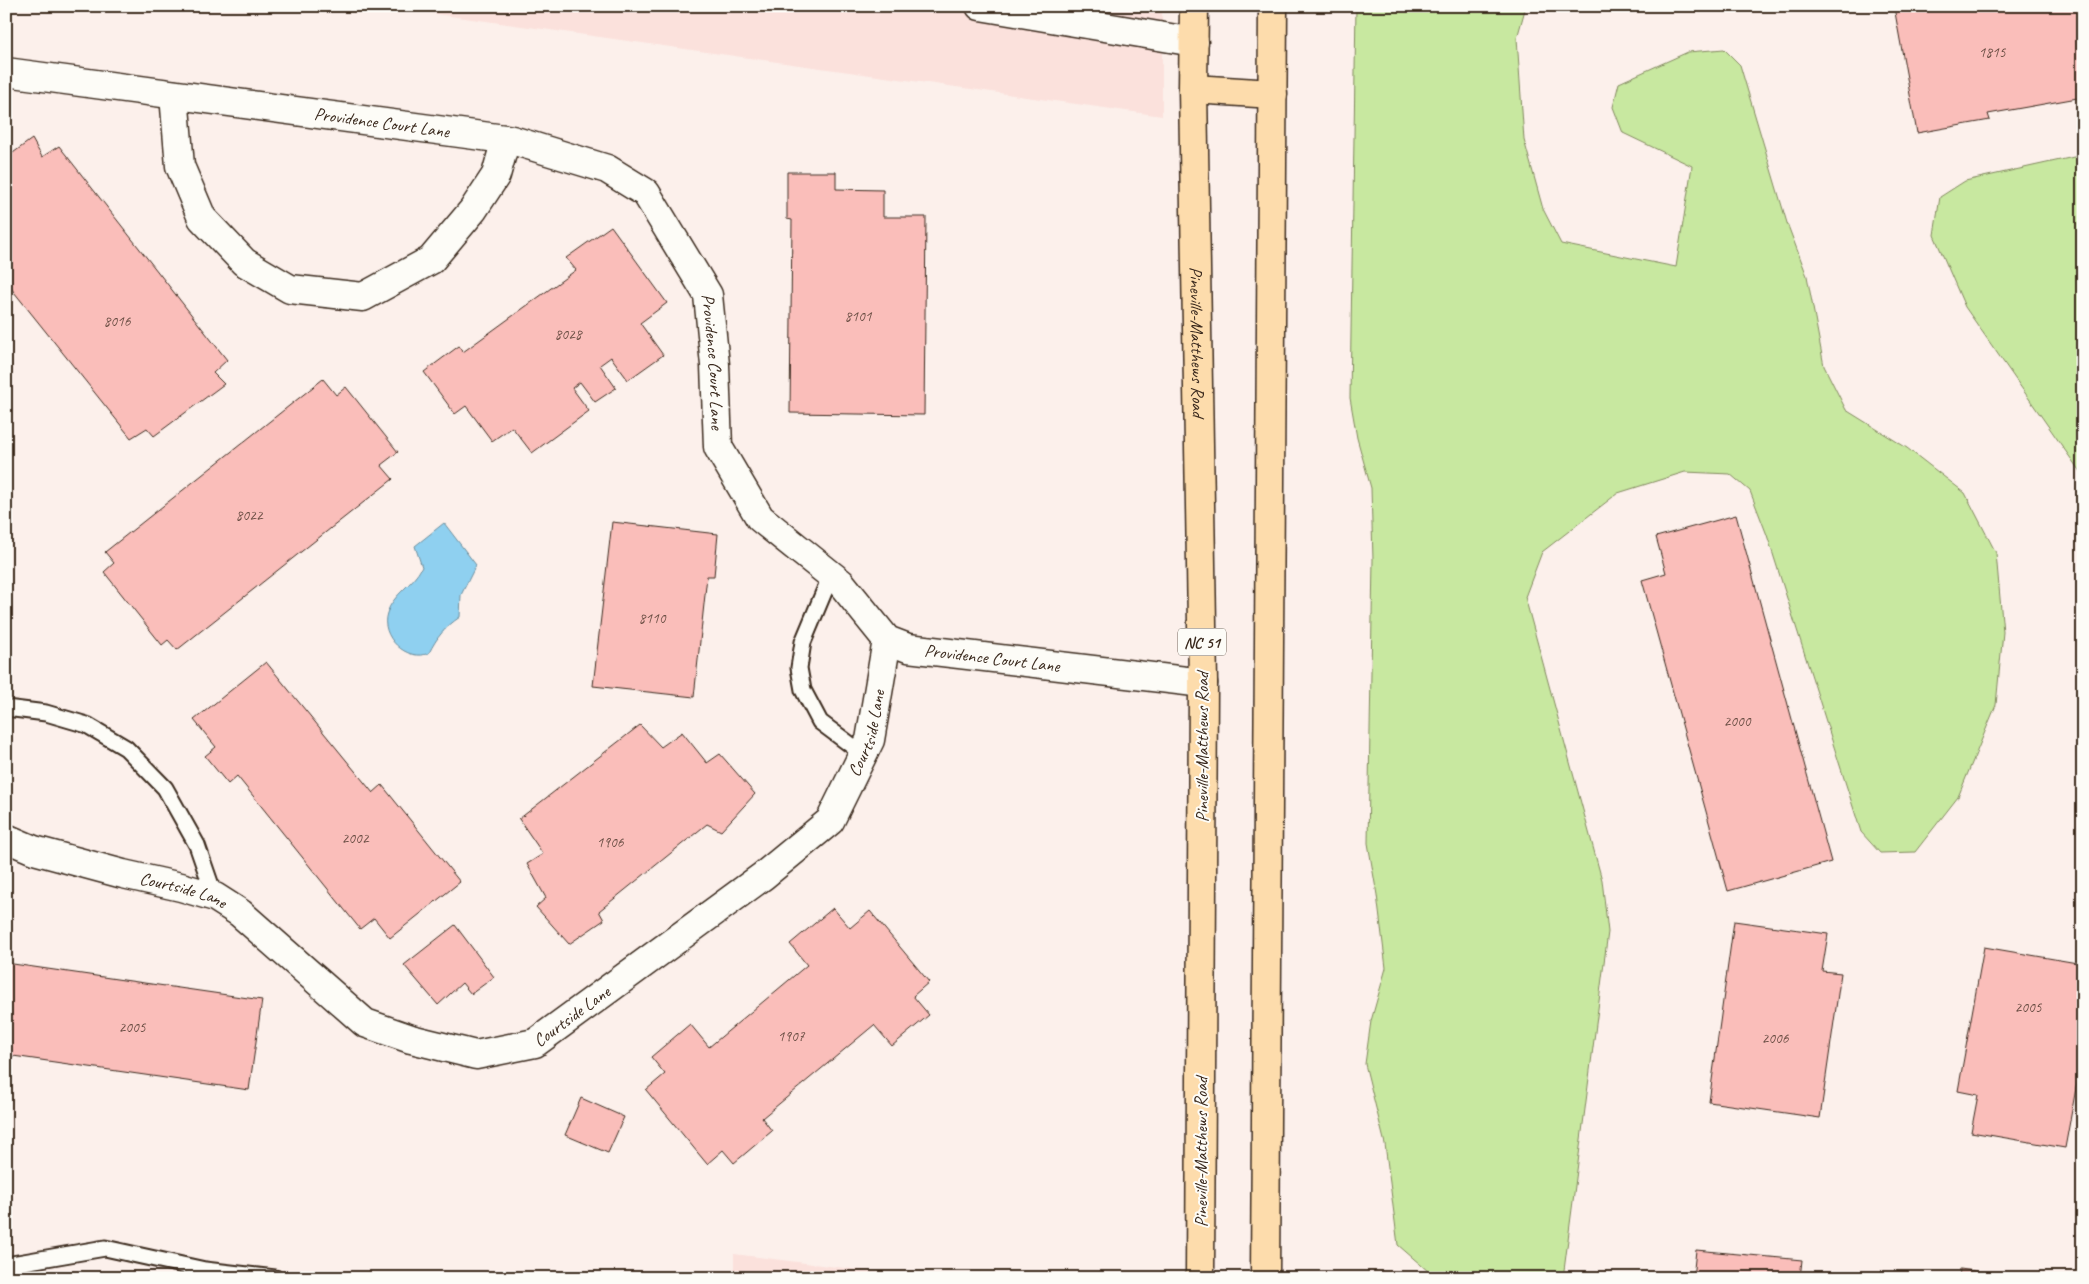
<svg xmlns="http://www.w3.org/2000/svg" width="2089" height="1284" font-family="Caveat,sans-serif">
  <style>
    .built { fill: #fbe1dc }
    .green { fill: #c8e8a0; stroke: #82895f }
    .water { fill: #8fd0f0; stroke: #6d8e9c }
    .building { fill: #fabeba; stroke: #3b2a1e }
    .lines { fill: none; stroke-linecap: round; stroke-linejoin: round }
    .service-casing { stroke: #3b2a1e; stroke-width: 19 }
    .minor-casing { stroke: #3b2a1e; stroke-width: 31 }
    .primary-casing { stroke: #3b2a1e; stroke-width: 31 }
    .service { stroke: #fdfcf7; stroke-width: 15 }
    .minor { stroke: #fdfcf7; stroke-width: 28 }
    .primary { stroke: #fddcac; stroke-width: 28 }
    .labels { text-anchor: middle; stroke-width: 4; stroke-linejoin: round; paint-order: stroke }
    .number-label { font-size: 15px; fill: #6b4f45 }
    .shield { fill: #fdfcf7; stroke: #75695f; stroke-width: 1 }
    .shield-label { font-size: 16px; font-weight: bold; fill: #3b2a1e }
    .street-label { font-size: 18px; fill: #3b2a1e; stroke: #fdfcf7 }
  </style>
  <rect width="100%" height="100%" fill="#fcf0eb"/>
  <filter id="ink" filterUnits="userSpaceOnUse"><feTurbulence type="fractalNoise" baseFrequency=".02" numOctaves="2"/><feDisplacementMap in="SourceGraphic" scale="10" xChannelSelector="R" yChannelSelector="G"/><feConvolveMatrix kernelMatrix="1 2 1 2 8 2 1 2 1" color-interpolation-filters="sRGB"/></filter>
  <g filter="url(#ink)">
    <path class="built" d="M379,6H1162V116Z
      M734,1254L923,1278H734Z"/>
    <path class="green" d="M1356,6H1526L1517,38L1524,140L1543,209L1561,244L1676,267L1692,166L1623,133L1613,107L1619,83L1688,52L1724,49L1740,65L1787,223L1807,276L1824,366L1846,410L1907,448L1965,493L1996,553L2003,632L1996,705L1958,797L1915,852L1880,853L1861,832L1767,535L1750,491L1730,474L1685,472L1618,493L1542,552L1525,597L1602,880L1608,932L1563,1278H1436L1398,1245L1385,1144L1365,1064L1371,1021L1386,968L1377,895L1368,843L1373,560L1371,488L1357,438L1350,398Z
      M2083,155V476L1965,307L1934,235L1940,197L1965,181Z"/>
    <path class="water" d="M444,523L476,565L461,595L460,617C445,627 437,637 429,653C407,663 379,636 387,613C393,594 413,585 422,567L415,546Z"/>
    <path class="building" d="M1966,6H2083V97L1988,114L1990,120L1917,133L1894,7Z
      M32,139L42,157L59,146L227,360L213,373L224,384L154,436L147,428L131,438L6,282V158Z
      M787,172H836V189L883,190V217H926L924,415L790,413L792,220L787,219Z
      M611,226L667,303L640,323L663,355L628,380L611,357L600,365L616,388L595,402L580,382L572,388L589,411L532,453L512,427L492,441L466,406L455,414L424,372L459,346L463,352L576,270L566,258Z
      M323,379L336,395L346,387L398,452L381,465L393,479L177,650L168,640L162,645L104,572L114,563L105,552Z
      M1736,515L1831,862L1728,891L1642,580L1666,573L1656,537Z
      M612,522L718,534L714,576H707L694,697L593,686Z
      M266,662L373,793L382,785L460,882L390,938L374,918L360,929L237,776L228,784L205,756L216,747L194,720Z
      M640,725L661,747L682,732L707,763L720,754L755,794L721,831L707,824L599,911L604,920L569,944L536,907L546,898L527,864L543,854L519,819Z
      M833,908L850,928L870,911L929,982L913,996L929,1015L892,1046L874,1025L762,1118L772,1131L734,1163L723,1150L707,1164L646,1090L665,1074L651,1057L690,1024L709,1047L807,965L790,944Z
      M1734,921L1828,934L1822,971L1841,973L1820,1118L1709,1102Z
      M455,925L494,977L471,994L462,983L438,1005L404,965Z
      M1984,947L2083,964V1050L2065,1148L1971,1132L1978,1095L1958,1091Z
      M6,963L262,1000L249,1090L6,1055Z
      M581,1098L624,1117L608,1153L565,1135Z
      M1696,1250L1802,1260L1800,1278H1693Z
      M1960,1269L2025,1278H1959Z"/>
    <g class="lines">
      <defs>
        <path id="service" d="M831,575L803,642L799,668L803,690L820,722L863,754
          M6,708L46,713L87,725L126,748L165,788L197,845L215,897
          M6,1265L105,1248L205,1270L275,1278"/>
        <g id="minor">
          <path d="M980,6L1194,42"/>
          <path id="s1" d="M6,72L512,140L607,169L646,193L708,295L715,365L718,447L760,518L841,583L887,640L908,648L1203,683"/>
          <path d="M174,95L180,166L202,218L244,262L290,289L363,297L431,260L473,210L496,175L506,139"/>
          <path id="s2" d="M6,838L34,850L123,874L181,887L215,897L240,913L365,1023L411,1039L476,1055L535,1043L763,876L830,821L870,740L887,640"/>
        </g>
        <g id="primary">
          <path id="s3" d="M1194,6L1193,89L1203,683L1200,1278"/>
          <path d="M1193,89L1273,94"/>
          <path d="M1265,1278L1273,6"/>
        </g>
      </defs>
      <use href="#service" class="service-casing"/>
      <use href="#minor" class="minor-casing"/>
      <use href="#primary" class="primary-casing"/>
      <use href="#service" class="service"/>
      <use href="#minor" class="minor"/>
      <use href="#primary" class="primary"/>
    </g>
  </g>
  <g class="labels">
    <g class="number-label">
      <text x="1992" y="57">1815</text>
      <text x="858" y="321">8101</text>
      <text x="117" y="326">8016</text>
      <text x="568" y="339">8028</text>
      <text x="249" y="520">8022</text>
      <text x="652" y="623">8110</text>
      <text x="1737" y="726">2000</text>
      <text x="355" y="843">2002</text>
      <text x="610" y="847">1906</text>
      <text x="2028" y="1012">2005</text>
      <text x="132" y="1032">2005</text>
      <text x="791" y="1041">1907</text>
      <text x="1775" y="1043">2006</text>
    </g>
    <rect class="shield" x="1178" y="628.5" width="48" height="27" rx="4"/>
    <g class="shield-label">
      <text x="1202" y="648">NC 51</text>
    </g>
    <g class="street-label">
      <text dy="6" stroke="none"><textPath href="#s1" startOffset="379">Providence Court Lane</textPath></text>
      <text dy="6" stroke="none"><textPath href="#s3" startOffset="336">Pineville-Matthews Road</textPath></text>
      <text dy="6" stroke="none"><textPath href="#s1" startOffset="842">Providence Court Lane</textPath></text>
      <text dy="6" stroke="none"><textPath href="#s1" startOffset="1294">Providence Court Lane</textPath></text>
      <text dy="6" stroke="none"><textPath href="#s2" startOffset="1055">Courtside Lane</textPath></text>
      <text transform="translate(1202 747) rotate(-90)" y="6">Pineville-Matthews Road</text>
      <text dy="6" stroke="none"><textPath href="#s2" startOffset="185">Courtside Lane</textPath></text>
      <text dy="6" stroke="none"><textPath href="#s2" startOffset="635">Courtside Lane</textPath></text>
      <text transform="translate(1201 1152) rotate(-90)" y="6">Pineville-Matthews Road</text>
    </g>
  </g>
  <rect width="2089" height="1284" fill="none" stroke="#fdfcf7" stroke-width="25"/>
  <rect x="12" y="12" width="2064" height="1259" fill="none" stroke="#3b2a1e" stroke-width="2" filter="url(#ink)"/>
</svg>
